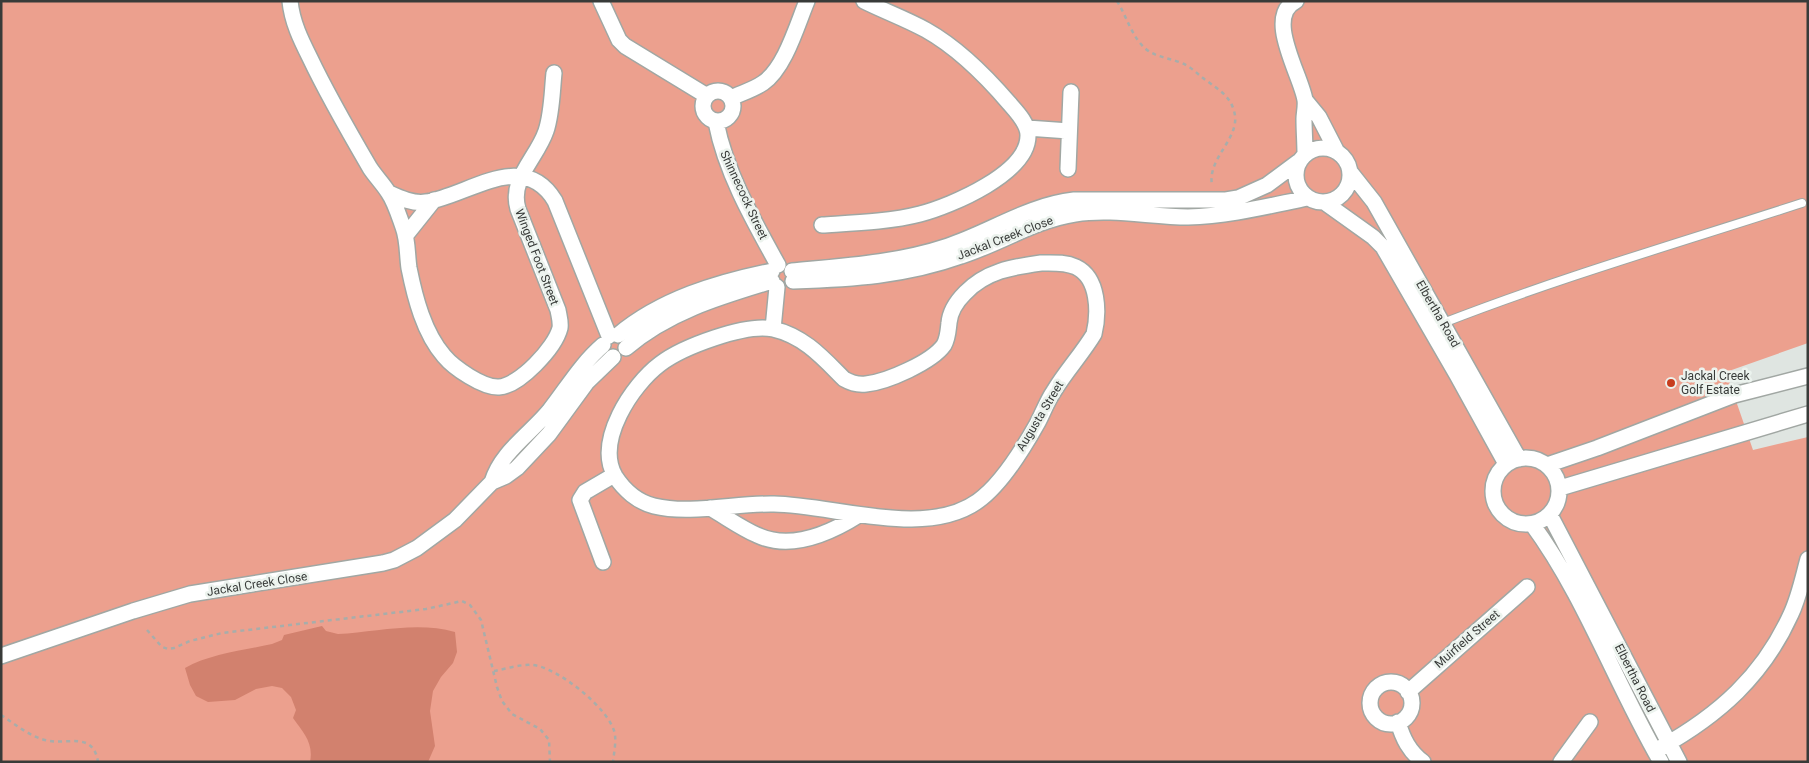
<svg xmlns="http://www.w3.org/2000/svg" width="1809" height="763" font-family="Roboto,sans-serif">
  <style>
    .green { fill: #eca08e }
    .water { fill: #d2816e }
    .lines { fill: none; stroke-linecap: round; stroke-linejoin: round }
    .lane-casing { stroke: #a1a7a3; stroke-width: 10 }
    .street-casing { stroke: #a1a7a3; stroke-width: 18 }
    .path { stroke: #a8adaa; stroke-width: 2.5; stroke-dasharray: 4 4; stroke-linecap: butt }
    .lane { stroke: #fff; stroke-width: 8 }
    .street { stroke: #fff; stroke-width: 15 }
    .poi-dot { fill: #c73d1e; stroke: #ecf3ee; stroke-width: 2 }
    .labels { text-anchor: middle; stroke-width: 5; stroke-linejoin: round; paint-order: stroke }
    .street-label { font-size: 12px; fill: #383b39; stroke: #ecf3ee }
    .poi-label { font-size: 12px; fill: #383b39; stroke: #ecf3ee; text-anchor: start }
  </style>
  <rect width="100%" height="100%" fill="#dfe5e1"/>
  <path class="green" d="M1,1H1808V343L1726,372L1753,450L1808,437V762H1Z"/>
  <path class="water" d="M322,626L326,631L338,634C375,632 418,621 455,632L457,652L453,663L441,677L433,691L430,711L435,746L428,762H310C314,743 303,732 293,718L296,710L291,697L282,688L272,686L256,689L235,700L208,702L196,696L190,685L185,668C209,654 245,650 272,644L282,640L284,635Z"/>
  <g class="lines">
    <defs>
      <path id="lane" d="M1443,323C1561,277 1682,242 1802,203"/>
      <path id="street" d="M290,1C292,22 301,40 310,58C328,96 349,132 370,168C376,177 383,184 388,192C395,202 399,216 403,227C408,240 407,255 409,268C415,298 424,333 444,356C454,368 483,388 499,387C519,386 555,348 560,328C561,322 559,316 558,310L518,209C509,179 537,158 546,131C552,113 552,92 554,73
        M601,1L619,40L625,46L707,96
        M1296,1C1264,16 1301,75 1305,100C1306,106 1304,113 1304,119C1304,131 1305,142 1305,154
        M703 106a15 15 0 1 1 30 0a15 15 0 1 1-30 0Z
        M731,98C741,93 753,90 763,83C785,68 797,25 807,1
        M1305,100L1319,117L1336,150
        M716,122C726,173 753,220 778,265
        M1027,128L1069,131
        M1296 175a27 27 0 1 1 54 0a27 27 0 1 1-54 0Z
        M1068,169L1071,92
        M1351,173L1374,202L1519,459
        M389,193C400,198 413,204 426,202C468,196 523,148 555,201L609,336
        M1324,202L1373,237L1383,247L1457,375L1506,464
        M822,225C854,223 889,222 920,214C951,206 1029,173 1028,135C1028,123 1016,111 1009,103C985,75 958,48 926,30C906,19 884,11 864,1
        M406,235L434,200
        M1041,263C1053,263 1065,262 1076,267C1099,278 1099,313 1094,334C1082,354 1066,371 1054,391C1047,401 1043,413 1037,424C1023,449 1002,484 978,501C925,539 835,505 774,504C737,503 690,515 654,506C638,502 624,490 615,476C595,441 632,385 660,364C682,347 746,323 773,329C804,336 823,358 844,379C851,383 858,385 866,384C887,382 932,362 944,345C948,338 948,331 949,323C950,311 957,301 965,293C986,271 1012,267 1041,263Z
        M792,271C845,266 897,263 948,246C990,232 1029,205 1074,200H1226L1238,198L1267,185L1298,162
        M793,281C852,279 905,276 961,256C999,244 1035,220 1075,214C1112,208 1151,217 1188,217C1229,216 1268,206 1308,198
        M773,329L777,287
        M618,335C661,299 718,282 772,271
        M626,348C668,312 719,297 772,281
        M1493 491a33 33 0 1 1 66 0a33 33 0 1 1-66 0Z
        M1547,465L1597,448L1734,395L1808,376
        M492,482C501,452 530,434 549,411C567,388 581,364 603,345
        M1560,488L1808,414
        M710,508C726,517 741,528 757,535C791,551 829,534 859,515
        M1550,515L1679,762
        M1532,524C1585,596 1616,685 1661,762
        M603,562L580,500L585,492L614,475
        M1,656L133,611L190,594L383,563L394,560L417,548L455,520L492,482L506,476L517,468L549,434L587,382L613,357
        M1370 703a21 21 0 1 1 42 0a21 21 0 1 1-42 0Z
        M1408,692L1527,587
        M1398,722C1403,739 1409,751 1423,762
        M1660,748C1719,715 1763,676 1791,614C1799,597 1803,577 1808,559
        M1561,762L1590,722"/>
    </defs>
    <use href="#lane" class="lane-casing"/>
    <use href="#street" class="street-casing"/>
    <path class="path" d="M1117,1C1127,17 1132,38 1147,50C1157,57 1168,58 1179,62C1191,66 1197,74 1207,81C1219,90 1230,96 1234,111C1242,138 1207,157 1212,185
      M147,630L162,647L168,649L174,648L190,641L222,633L426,609L462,601L470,605L481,620L497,687L502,701L512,714L540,729L549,740L550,762
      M494,671C506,669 520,664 532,665C556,666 612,710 615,735C616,743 614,753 613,762
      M1,715C15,724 29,736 45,740C66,746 93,730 98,762"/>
    <use href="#lane" class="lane"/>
    <use href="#street" class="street"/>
  </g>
  <circle class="poi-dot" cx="1671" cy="383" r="5"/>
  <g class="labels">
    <g class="street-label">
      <text transform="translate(744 195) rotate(65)" y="4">Shinnecock Street</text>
      <text transform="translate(1005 238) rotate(-21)" y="4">Jackal Creek Close</text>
      <text transform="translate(537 257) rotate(69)" y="4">Winged Foot Street</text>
      <text transform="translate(1438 314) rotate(60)" y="4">Elbertha Road</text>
      <text transform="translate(1040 416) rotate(-59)" y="4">Augusta Street</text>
      <text transform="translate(257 584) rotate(-9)" y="4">Jackal Creek Close</text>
      <text transform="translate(1467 639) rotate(-41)" y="4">Muirfield Street</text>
      <text transform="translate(1635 678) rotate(63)" y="4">Elbertha Road</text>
    </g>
    <g class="poi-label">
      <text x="1681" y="380">Jackal Creek<tspan x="1681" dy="14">Golf Estate</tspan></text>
    </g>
  </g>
  <rect width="1809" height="763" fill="none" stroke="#383b39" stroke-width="5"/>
</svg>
